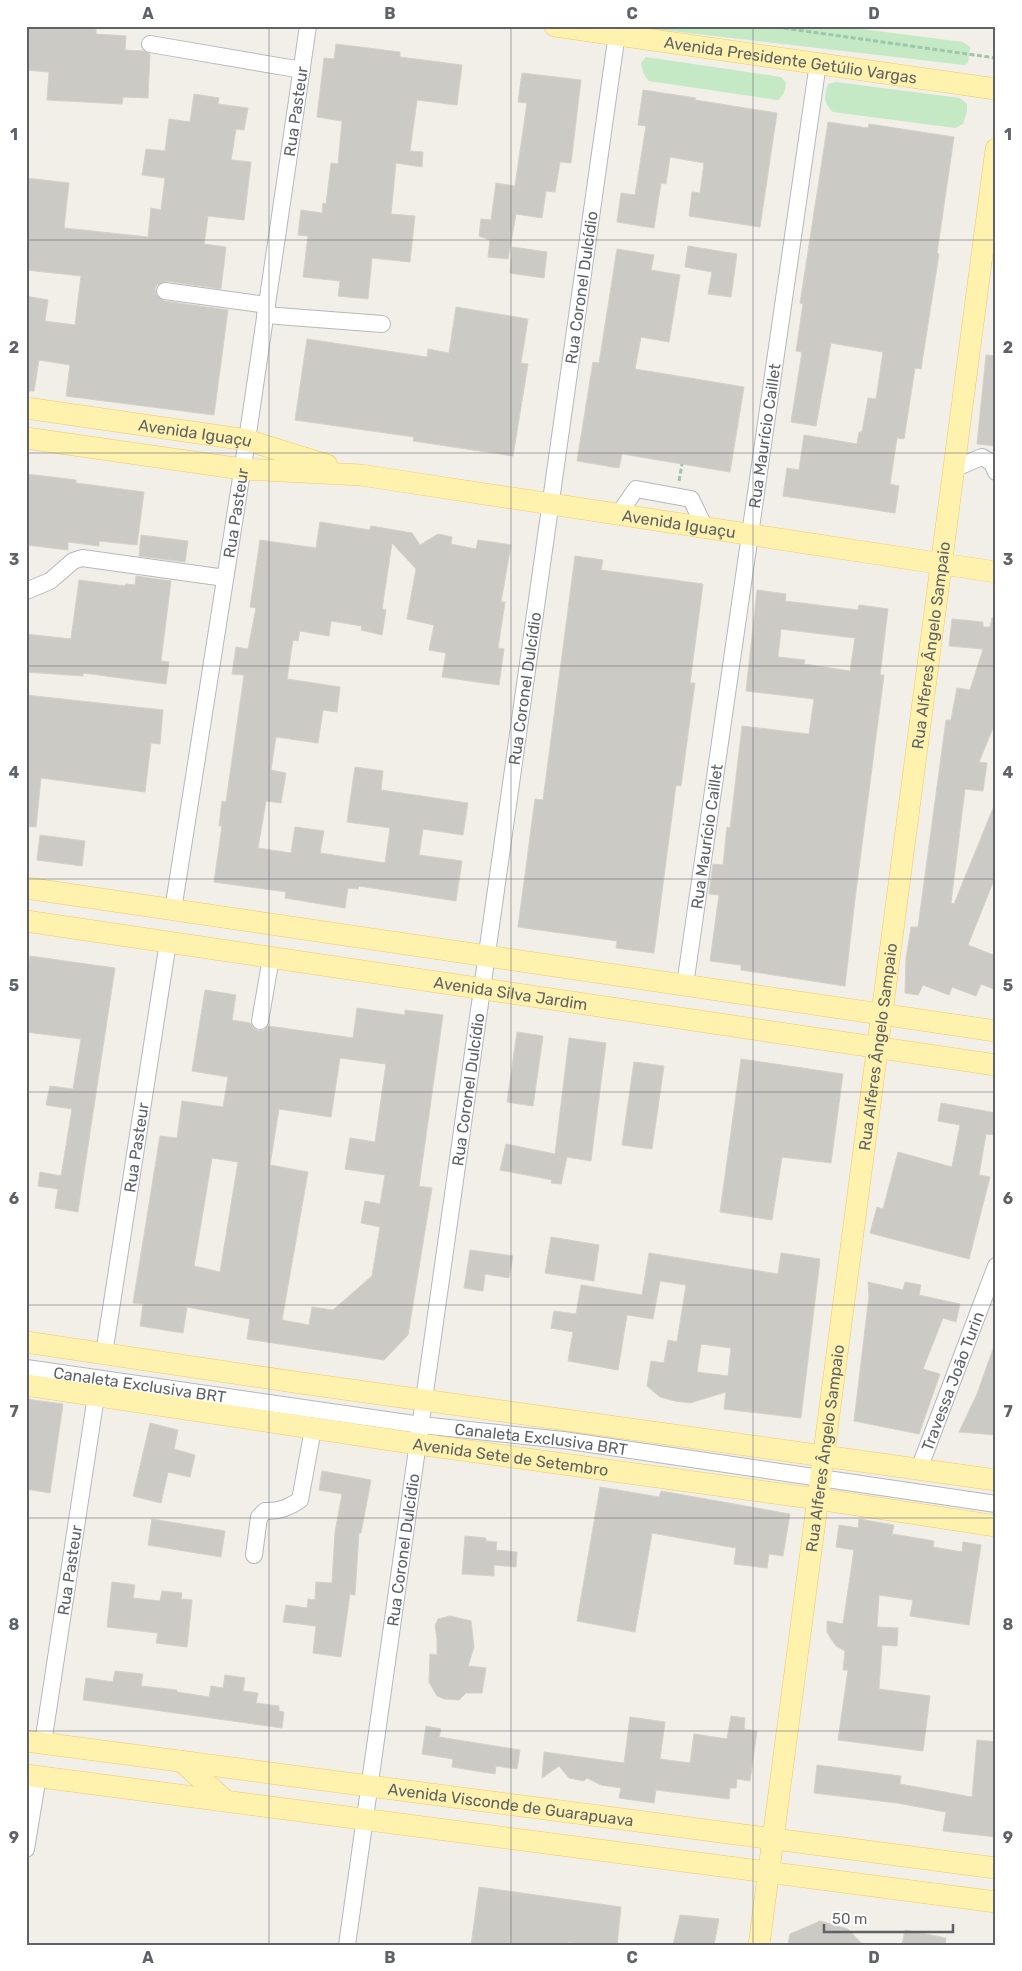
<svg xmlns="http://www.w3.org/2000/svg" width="1022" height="1971" font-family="Rubik,sans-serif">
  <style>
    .green { fill: #c5e8c5 }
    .building { fill: #cccac5; stroke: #d6d1c6; fill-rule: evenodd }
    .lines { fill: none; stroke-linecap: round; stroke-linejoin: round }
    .minor-casing { stroke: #b5b8bc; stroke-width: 18 }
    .major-casing { stroke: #f2c960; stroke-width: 22 }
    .path { stroke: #9cc7a9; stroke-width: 3; stroke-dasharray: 5 2.5; stroke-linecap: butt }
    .minor { stroke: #fff; stroke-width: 16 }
    .major { stroke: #fff2af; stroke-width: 21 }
    .grid { fill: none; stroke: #5f6368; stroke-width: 1; stroke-opacity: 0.55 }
    .labels { text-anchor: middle; stroke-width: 4; stroke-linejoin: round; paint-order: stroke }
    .street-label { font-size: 16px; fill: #5f6368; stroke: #fff }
    .neatline { fill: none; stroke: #5f6368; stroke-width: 2 }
    .grid-label { font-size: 16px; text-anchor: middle; font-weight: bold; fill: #5f6368 }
  </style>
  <rect width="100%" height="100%" fill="#f1efe8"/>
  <path class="green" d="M653,26H838L963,42L970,47L968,63L964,65L654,29Z
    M646,57L781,77L786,83C785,91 784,95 778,100L649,81C644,75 642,71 641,63Z
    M836,82L960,98L967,104V111L963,124L955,128L833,112C823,102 824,97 828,84Z"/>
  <path class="building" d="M26,26L96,28V34L126,36L125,50L143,51L150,54L148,98L123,97L122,104L47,100L49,72L26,70Z
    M336,44L400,52V57L462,65L457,105L417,100L410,151L423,152L422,167L396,163L391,214L415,216L410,262L372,258L368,299L338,296L340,281L303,277L308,236L298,235L301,210L322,213L323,203L326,204L331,163L338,164L342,121L317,117L324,58L334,59Z
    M522,73L581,80L571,163L560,162L555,192L546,191L542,218L516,214L508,259L488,257L490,240L479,236L481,219L491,220L496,183L515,186L527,103L518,102Z
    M643,90L696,98L695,100L777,113L760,227L689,216L692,192L700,193L704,163L670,157L666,184L661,183L654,228L617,222L621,193L635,195L646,126L638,125Z
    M194,94L219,98L218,104L248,108L244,130L236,129L231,160L251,162L244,220L208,216L204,244L226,247L221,289L166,281L157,285L155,289L156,295L164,301L228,310L214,415L66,396L70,365L39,360L34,391H26V296L48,300L45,321L75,325L81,276L26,270V178L69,183L64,228L148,237L151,208L161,210L165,178L142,175L146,149L165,151L169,119L190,122Z
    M828,122L868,128L869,124L954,137L937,253L939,254L921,369L915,368L904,439L897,438L890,484L899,486L895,513L783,496L787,468L799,470L804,435L857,444L859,432H862L868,398L876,399L883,352L831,343L816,426L791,422L802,352L796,351L803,304L800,303Z
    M688,246L737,254L731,297L708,294L712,272L685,267Z
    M512,247L547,252L544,278L510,273Z
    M617,249L654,255L651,270L680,275L669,342L641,337L635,369L744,387L730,472L622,454L619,468L577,461L593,362L599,363Z
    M456,307L528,319L521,363L528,364L513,456L413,441L414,437L295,420L307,339L427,357L428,349L449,353Z
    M986,355L996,356V446L977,444Z
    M26,474L76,480V483L144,492L137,545L99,541V546L68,542V550L26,545Z
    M320,522L370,530L371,526L412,533L420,545L438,534L452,537L451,544L476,549L478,540L511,545L501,602H505L498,648L504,649L499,685L442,677L446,653L429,650L434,625L407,619L416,569L392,543L382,609L386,610L382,635L361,630L362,626L331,621L329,636L300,631L298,641L293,640L287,679L340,687L337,712L323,710L318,743L276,737L271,770L286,773L281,803L266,801L258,848L291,853L295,827L324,831L320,853L385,863L390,828L347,822L355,767L383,771L381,790L468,803L463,835L423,829L419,855L462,861L456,901L359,886L358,889L348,888L345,908L285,898L286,892L214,882L222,826H219L222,801L226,802L244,675L232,674L236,647L248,649L256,608L250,607L260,540L316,548Z
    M141,535L188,541L185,562L139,556Z
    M575,556L603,560L601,570L703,584L690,683H695L681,786L676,785L654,953L616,948L617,941L518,927L535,799L543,800Z
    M136,576L171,581L161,661L169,662L166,684L83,673V676L26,672V634L71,639L79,580L125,586L126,584L135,585Z
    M757,590L786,594L785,601L858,610L859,605L888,609L880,675H884L855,899L845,986L741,970V965L710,961L719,895L709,894L713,864L723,865L727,827L730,828L742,726L809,734L814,699L746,691ZM781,629L855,638L850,671L804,664L805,660L778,657Z
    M992,618H996V721L979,762L987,763L983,791L965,789L951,903L954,904L996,801V875L968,945L996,956V990L981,984L976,996L952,987L949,995L923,985L918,995L905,993L906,958L911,927H918L946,720H951L957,688L970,690L983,649L949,646L952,619L983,622V627H990Z
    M26,695L163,710L160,744L151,743L145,792L41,778L36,827L26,826Z
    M40,835L85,841L82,866L37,860Z
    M30,956L115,968L78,1212L55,1208L58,1189L38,1186L40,1172L61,1176L72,1109L46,1105L50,1086L73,1089L81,1039L26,1032V983Z
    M205,990L236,995L232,1020L250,1023L253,1028L259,1031L264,1030L268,1026L353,1038L357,1008L405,1015V1010L443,1015L419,1186L432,1188L408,1335L384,1360L247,1339L250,1319L187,1307L183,1333L140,1326L143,1304L133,1303L160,1136L177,1138L182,1101L223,1107L228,1077L192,1071ZM340,1058L386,1064L375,1142L350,1138L345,1169L385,1175L380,1204L365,1201L361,1223L380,1227L372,1276L333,1310L312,1307L309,1325L282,1320L308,1172L270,1165L279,1109L331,1117ZM212,1158L238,1162L220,1272L194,1266Z
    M517,1032L543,1036L533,1106L507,1102Z
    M569,1038L606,1043L591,1161L567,1157L561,1184L551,1183L552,1180L500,1170L506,1144L555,1154Z
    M741,1059L843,1074L831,1163L782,1157L772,1220L720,1212Z
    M634,1062L664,1066L652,1149L622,1145Z
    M941,1103L996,1113V1135L986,1134L979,1175L990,1177L969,1259L870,1233L877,1207L883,1209L898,1152L952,1167L960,1125L938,1121Z
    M551,1237L599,1245L594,1281L545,1273Z
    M470,1250L513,1256L509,1278L485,1274L483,1291L464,1288Z
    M649,1253L778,1274L781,1253L820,1259L801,1418L724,1409L726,1392L690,1403L675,1401L660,1397L647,1386L651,1361L664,1363L668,1340L677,1342L686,1285L660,1281L653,1319L627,1315L618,1370L568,1361L573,1332L551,1328L554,1311L576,1314L581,1285L642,1295ZM701,1344L731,1348L728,1376L697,1372Z
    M868,1282L903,1290L905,1282L921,1285L919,1295L960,1304L956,1322L943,1318L923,1369L940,1374L919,1434L854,1421L869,1296Z
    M994,1346H996V1435L959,1432L977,1394Z
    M26,1399L63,1404L50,1493L26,1489Z
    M150,1423L178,1430L174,1449L195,1455L190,1477L168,1472L161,1503L133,1496Z
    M322,1471L371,1480L361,1533H359L355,1595L350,1594L341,1657L313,1653L316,1626L283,1622L286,1605L307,1608L308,1599L315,1600L316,1582L332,1583L335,1532L342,1494L319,1490Z
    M600,1487L659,1497L661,1491L790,1514L783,1556L769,1554L767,1568L734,1564L736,1548L652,1533L635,1632L577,1621Z
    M152,1519L225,1531L221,1557L148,1545Z
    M859,1519L894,1525L892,1534L934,1541L933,1547L962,1552L963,1542L981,1545L969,1625L910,1616L913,1600L879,1595L877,1627L898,1628L897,1646L882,1645L879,1689L930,1696L923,1751L838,1740L848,1670H843L845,1651L836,1646L831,1639L827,1632V1621L843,1624L854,1550L836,1547L839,1525L858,1528Z
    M465,1536L486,1538V1541L497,1542L496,1550L517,1552L516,1567L494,1565V1576L462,1574Z
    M112,1582L135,1585L133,1598L160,1601L162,1591L182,1593L181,1599L192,1600L187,1647L156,1643L158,1633L107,1627Z
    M450,1616L471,1621L474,1647L468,1666L486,1668L482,1693H466L459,1700L444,1699L437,1696L429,1682L430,1654L437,1655V1639L435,1626L438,1619Z
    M115,1671L143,1674L141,1686L177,1690V1692L209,1697L211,1686L223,1688L225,1675L245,1678L243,1691L258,1693L256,1703L279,1706V1711L284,1712L282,1728L83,1700L86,1678L113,1682Z
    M731,1716L745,1718L744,1729L757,1731L750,1781L737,1779L736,1788H730L729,1799L656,1790L654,1803L619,1798L621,1788L601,1785L587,1778L584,1781L569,1778L559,1766L542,1778L544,1752L624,1763L630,1717L665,1722L660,1759L690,1763L694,1734L727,1739Z
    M426,1726L441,1729L439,1737L520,1750L517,1769L496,1766L495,1774L452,1767L453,1759L422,1754Z
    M977,1740L996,1742V1837L943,1831L946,1812L897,1803L814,1793L817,1765L901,1776L900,1784L972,1797Z
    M479,1887L621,1907L617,1945H583L568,1942V1945H471Z
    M680,1915L719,1919L714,1945H673Z
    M820,1921L848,1929L863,1945H788L790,1934Z
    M905,1930L946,1938L945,1945H902Z"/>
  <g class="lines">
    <defs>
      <g id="minor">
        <path d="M150,44L302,70"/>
        <path d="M165,291L267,305"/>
        <path d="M265,315L382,324"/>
        <path d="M953,469L982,457L992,463L996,472"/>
        <path d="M618,515L636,489L691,499L705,528"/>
        <path d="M26,591L50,581L73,561L82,558L225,578"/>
        <path id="s1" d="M173,910L247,440L308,26"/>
        <path id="s2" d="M685,985L818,63"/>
        <path d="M260,1021L271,958"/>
        <path id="s3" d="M104,1354L168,942"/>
        <path id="s4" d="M26,1368L421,1425L563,1440L996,1504"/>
        <path id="s5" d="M919,1469L996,1266"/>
        <path d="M254,1555L259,1517L265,1511C279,1512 289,1507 300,1500L313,1429"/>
        <path id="s6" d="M43,1743L96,1396"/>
        <path d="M26,1849L38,1776"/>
        <path id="s7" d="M347,1945L618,26"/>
      </g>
      <g id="major">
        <path id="s8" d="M555,26L996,89"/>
        <path id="s9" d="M26,408L247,440L327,465"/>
        <path id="s10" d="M26,438L242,469L361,475L996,572"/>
        <path d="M26,888L996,1031"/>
        <path id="s11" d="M26,921L996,1065"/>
        <path d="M26,1342L301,1383L996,1480"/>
        <path id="s12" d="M26,1385L418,1444L818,1499L996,1526"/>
        <path id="s13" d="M26,1741L996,1868"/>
        <path d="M181,1761L226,1801"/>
        <path d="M26,1775L996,1902"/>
        <path id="s14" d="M759,1945L996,149"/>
      </g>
    </defs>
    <use href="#minor" class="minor-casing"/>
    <use href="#major" class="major-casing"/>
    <path class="path" d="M769,26L996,58
      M679,481L682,464"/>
    <use href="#minor" class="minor"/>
    <use href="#major" class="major"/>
  </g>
  <path class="grid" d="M269,26V1945M511,26V1945M753,26V1945M26,240H996M26,453H996M26,666H996M26,879H996M26,1092H996M26,1305H996M26,1518H996M26,1731H996"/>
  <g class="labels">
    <g class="street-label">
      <text dy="6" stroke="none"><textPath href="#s8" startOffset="238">Avenida Presidente Getúlio Vargas</textPath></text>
      <text dy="6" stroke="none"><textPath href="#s1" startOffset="808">Rua Pasteur</textPath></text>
      <text dy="6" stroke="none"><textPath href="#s7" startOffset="1674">Rua Coronel Dulcídio</textPath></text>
      <text dy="6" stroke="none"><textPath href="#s9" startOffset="171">Avenida Iguaçu</textPath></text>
      <text dy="6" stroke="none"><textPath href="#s2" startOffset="555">Rua Maurício Caillet</textPath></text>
      <text dy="6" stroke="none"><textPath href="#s1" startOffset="402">Rua Pasteur</textPath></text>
      <text dy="6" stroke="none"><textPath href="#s10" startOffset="659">Avenida Iguaçu</textPath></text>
      <text dy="6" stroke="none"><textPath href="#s14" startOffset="1311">Rua Alferes Ângelo Sampaio</textPath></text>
      <text dy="6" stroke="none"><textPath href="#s7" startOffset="1269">Rua Coronel Dulcídio</textPath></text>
      <text dy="6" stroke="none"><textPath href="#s2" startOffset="150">Rua Maurício Caillet</textPath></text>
      <text dy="6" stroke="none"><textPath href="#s11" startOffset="490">Avenida Silva Jardim</textPath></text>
      <text dy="6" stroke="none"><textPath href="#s14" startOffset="906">Rua Alferes Ângelo Sampaio</textPath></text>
      <text dy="6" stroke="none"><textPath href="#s7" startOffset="864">Rua Coronel Dulcídio</textPath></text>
      <text dy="6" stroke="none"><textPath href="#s3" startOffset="209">Rua Pasteur</textPath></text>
      <text dy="6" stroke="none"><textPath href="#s5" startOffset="94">Travessa João Turin</textPath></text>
      <text dy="6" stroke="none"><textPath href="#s4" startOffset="115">Canaleta Exclusiva BRT</textPath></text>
      <text dy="6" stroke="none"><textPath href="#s4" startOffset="520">Canaleta Exclusiva BRT</textPath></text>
      <text dy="6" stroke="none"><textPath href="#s14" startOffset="501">Rua Alferes Ângelo Sampaio</textPath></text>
      <text dy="6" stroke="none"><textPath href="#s12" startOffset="490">Avenida Sete de Setembro</textPath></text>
      <text dy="6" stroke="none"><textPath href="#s7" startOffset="399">Rua Coronel Dulcídio</textPath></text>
      <text dy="6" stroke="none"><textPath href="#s6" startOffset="175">Rua Pasteur</textPath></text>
      <text dy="6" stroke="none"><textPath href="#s13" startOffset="489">Avenida Visconde de Guarapuava</textPath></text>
    </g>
  </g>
  <rect width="1022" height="1971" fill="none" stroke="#ffffff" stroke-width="55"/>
  <path d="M824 1924v8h129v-8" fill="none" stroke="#5f6368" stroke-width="2.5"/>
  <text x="832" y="1924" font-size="15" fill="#5f6368" stroke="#ffffff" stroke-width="4" paint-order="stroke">50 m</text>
  <rect x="28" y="28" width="966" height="1916" class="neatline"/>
  <g class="grid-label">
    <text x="148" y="19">A</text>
    <text x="390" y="19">B</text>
    <text x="632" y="19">C</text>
    <text x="874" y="19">D</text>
    <text x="14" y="140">1</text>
    <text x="1008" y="140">1</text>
    <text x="14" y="353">2</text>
    <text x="1008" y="353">2</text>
    <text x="14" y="565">3</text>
    <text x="1008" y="565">3</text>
    <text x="14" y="778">4</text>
    <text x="1008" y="778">4</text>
    <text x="14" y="991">5</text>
    <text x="1008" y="991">5</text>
    <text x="14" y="1204">6</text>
    <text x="1008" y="1204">6</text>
    <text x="14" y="1417">7</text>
    <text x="1008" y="1417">7</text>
    <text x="14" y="1630">8</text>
    <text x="1008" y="1630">8</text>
    <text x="14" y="1843">9</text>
    <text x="1008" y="1843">9</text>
    <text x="148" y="1963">A</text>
    <text x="390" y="1963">B</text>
    <text x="632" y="1963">C</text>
    <text x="874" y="1963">D</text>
  </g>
</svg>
